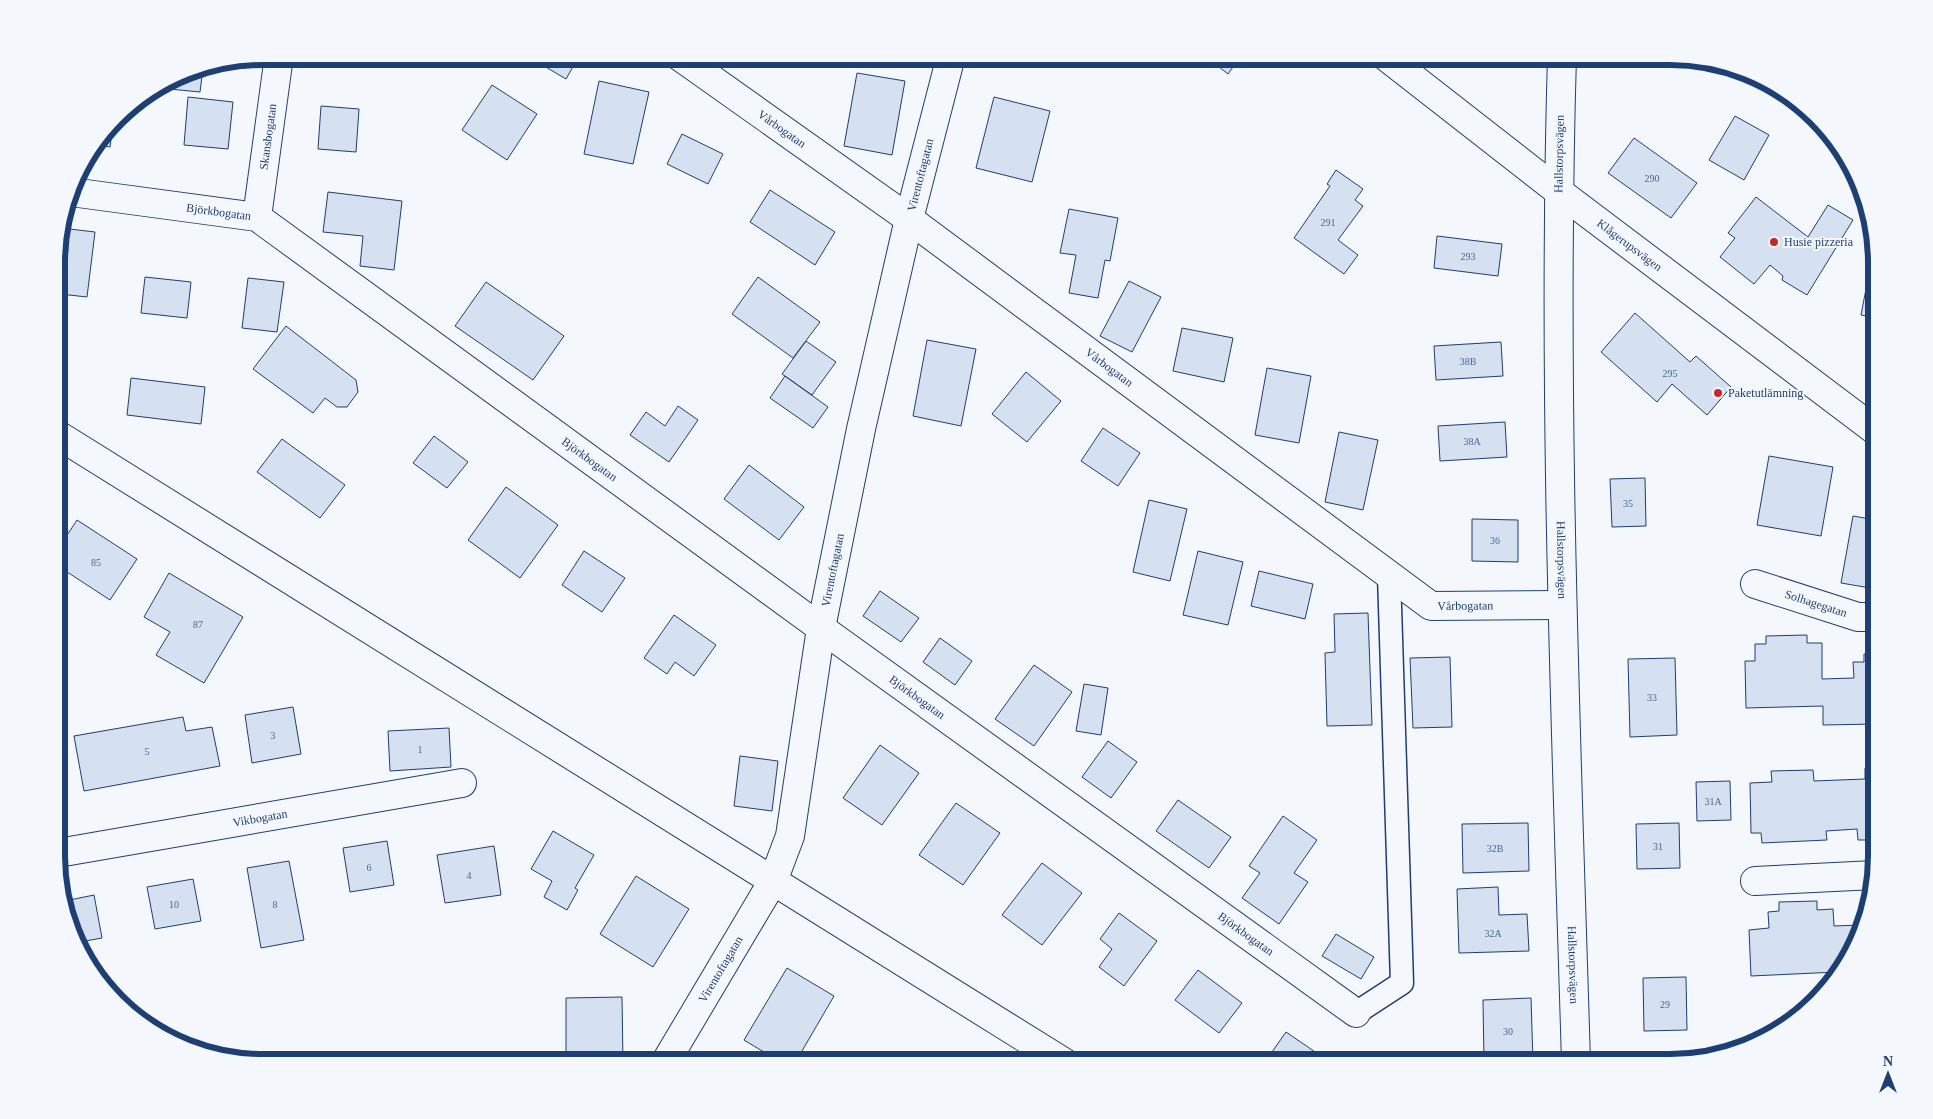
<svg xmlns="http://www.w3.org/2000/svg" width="1933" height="1119" font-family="'Times New Roman',serif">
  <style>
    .building { fill: #d5e0f0; stroke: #1d3f73 }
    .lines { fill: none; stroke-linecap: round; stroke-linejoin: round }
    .pedestrian-casing { stroke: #1d3f73; stroke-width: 25 }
    .minor-casing { stroke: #1d3f73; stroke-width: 30 }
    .tertiary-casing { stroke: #1d3f73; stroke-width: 30 }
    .pedestrian { stroke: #f4f7fb; stroke-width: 22 }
    .minor { stroke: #f4f7fb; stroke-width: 28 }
    .tertiary { stroke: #f4f7fb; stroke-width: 28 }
    .poi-dot { fill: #c62828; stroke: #f4f7fb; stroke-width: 2 }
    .labels { text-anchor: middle; stroke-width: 4; stroke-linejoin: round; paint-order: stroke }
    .number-label { font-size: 10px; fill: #4b6792 }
    .street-label { font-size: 12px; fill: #1d3f73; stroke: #f4f7fb }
    .poi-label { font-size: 12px; fill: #1d3f73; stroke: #f4f7fb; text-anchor: start }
    .rim { fill: none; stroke: #1d3f73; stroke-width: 6 }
  </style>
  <rect width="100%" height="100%" fill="#f4f7fb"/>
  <path class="building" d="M527,56H579L566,79Z
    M733,56H777L775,66Z
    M882,56H901L900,60Z
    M1205,56H1241L1228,74Z
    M1616,56H1651V64H1616Z
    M203,68L200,92L159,88L184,72Z
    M857,73L905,81L892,155L844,146Z
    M599,81L649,92L633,164L584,154Z
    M492,85L537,114L507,160L462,130Z
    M188,97L233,102L228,149L184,145Z
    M994,97L1050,111L1032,182L976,168Z
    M321,106L359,109L356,152L318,149Z
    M1735,116L1769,135L1744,180L1709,160Z
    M113,125L110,147L97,145Z
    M682,134L723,154L708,184L667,164Z
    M1634,138L1697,183L1671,218L1608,173Z
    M1336,170L1363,189L1355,200L1363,206L1338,240L1358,255L1344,274L1294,238L1330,186L1327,184Z
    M770,190L835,232L815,265L750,222Z
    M328,192L402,201L394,270L360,266L363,236L323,232Z
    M1756,197L1808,237L1828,205L1853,220L1807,295L1782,280L1783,276L1770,265L1754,284L1720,257L1735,238L1728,233Z
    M1069,209L1118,218L1110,261L1105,260L1098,298L1069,293L1076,255L1060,253Z
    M61,228L95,232L87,297L60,294L63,271L58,270V236Z
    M1437,236L1502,244L1498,276L1434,268Z
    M1875,242L1876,249V318L1861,315Z
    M145,277L191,282L187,318L141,313Z
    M758,277L820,322L793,358L732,314Z
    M248,278L284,282L277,332L242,328Z
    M1129,281L1161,297L1132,352L1100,336Z
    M486,282L564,336L533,380L455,326Z
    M1635,313L1690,362L1696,356L1731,387L1707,415L1672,384L1657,402L1601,352Z
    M286,326L356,380L358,392L347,407H337L325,398L313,413L253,369Z
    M1182,328L1233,338L1224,382L1173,371Z
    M927,340L976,349L961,426L913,416Z
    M806,341L836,362L812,395L782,374Z
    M1501,342L1503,376L1436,380L1434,346Z
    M1267,368L1311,376L1299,443L1255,435Z
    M1026,372L1061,401L1027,442L992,414Z
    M785,376L828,407L813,428L770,398Z
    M131,378L205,387L201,424L127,415Z
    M678,406L698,420L669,462L630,435L646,412L665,426Z
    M1505,422L1507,457L1440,461L1438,426Z
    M1103,428L1140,453L1118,486L1081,461Z
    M1339,432L1378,440L1363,510L1325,502Z
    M434,436L468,462L447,488L413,463Z
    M282,439L345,485L320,518L257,472Z
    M1769,456L1833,467L1821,536L1757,525Z
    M749,465L804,507L779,540L724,499Z
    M1645,478L1646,526L1612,527L1610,479Z
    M506,487L558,525L520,578L468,540Z
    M1149,500L1187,509L1170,581L1133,572Z
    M1853,516L1876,520V589L1841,583Z
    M1472,519L1518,520V562L1472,561Z
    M77,520L137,559L110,600L58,566V549Z
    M584,551L625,578L602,612L562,585Z
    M1198,551L1243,562L1228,625L1183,615Z
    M1259,571L1313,584L1305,619L1251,606Z
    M169,573L243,617L204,683L156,655L170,632L144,617Z
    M880,591L919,618L901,642L863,616Z
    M1368,613L1372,725L1327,726L1325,653L1335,652L1334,614Z
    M674,615L716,645L694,676L675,662L667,674L644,658Z
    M1807,635V643H1822V679L1854,678L1853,662H1864V654L1876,653V724L1823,725V706L1746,708L1745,661H1755V644H1766V636Z
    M940,638L972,661L955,685L923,662Z
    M1450,657L1452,727L1413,728L1410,658Z
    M1675,658L1677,735L1630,737L1628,659Z
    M1034,665L1072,692L1034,746L995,719Z
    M1084,684L1108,688L1101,735L1076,731Z
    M293,707L301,754L252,763L245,715Z
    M183,717L186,731L212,727L220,766L84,791L74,736Z
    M449,728L451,767L390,771L388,731Z
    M1108,741L1137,762L1111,798L1082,777Z
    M880,745L919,773L882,825L843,798Z
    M740,756L778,761L772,811L734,806Z
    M1865,768H1876V840H1858L1857,829L1826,831L1827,840L1762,843L1761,833H1751L1750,783L1772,782L1771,771L1813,770L1814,781L1865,779Z
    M1730,781L1731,820L1697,821L1696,782Z
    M1178,800L1231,837L1209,868L1156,831Z
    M956,803L1000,833L963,885L919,855Z
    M1283,816L1317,840L1294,873L1308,882L1279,924L1242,898L1260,873L1249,866Z
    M1528,823L1529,871L1463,873L1462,824Z
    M1679,823L1680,868L1637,869L1636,824Z
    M553,831L594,855L575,888L578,890L567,910L544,897L552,881L531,869Z
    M387,841L394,885L350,892L343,848Z
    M494,846L501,895L445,903L437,855Z
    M289,861L304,940L261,948L247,868Z
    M1042,863L1082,893L1042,945L1002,915Z
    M636,876L689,909L653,967L600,934Z
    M193,879L201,921L155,929L147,887Z
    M1498,887L1499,915L1527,914L1529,951L1459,953L1457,889Z
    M94,895L102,938L80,942L65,901Z
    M1817,901V910L1833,909L1834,926L1860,925L1849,959L1837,972L1751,976L1749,930L1769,928L1768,912L1779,911V902Z
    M1119,913L1157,941L1124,986L1099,967L1112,949L1100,939Z
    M1336,934L1374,957L1361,979L1322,956Z
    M787,968L834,996L795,1063H782L744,1040Z
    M1198,970L1242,1003L1219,1033L1175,1000Z
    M1686,977L1687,1030L1644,1031L1643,978Z
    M622,997L623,1063H566V998Z
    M1531,998L1533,1062H1484L1483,1000Z
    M1286,1032L1327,1060L1326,1062H1265Z"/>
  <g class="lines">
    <defs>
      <path id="pedestrian" d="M1356,1013L1402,983L1389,575"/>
      <g id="minor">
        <path id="s1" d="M679,56L909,219L1431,606L1562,605"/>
        <path id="s2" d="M1562,56C1552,392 1566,727 1576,1062"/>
        <path id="s3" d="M71,192L257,217L821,628L1356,1013"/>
        <path id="s4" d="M257,217L279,56"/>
        <path d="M58,435L1065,1063"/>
        <path id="s5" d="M1755,584L1858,617H1876"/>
        <path id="s6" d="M58,853L462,783"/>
        <path d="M1755,881L1875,875"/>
        <path id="s7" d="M665,1063L773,881L790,836L821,628L861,429L909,219L951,56"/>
      </g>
      <g id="tertiary">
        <path id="s8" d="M1385,56L1558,191L1876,431"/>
      </g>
    </defs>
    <use href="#pedestrian" class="pedestrian-casing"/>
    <use href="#minor" class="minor-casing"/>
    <use href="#tertiary" class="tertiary-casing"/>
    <use href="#pedestrian" class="pedestrian"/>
    <use href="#minor" class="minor"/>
    <use href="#tertiary" class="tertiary"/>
  </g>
  <g class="poi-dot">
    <circle cx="1774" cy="242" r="5"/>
    <circle cx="1718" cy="393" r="5"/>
  </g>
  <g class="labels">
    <g class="number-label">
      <text x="1652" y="182">290</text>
      <text x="1328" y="226">291</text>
      <text x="1468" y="260">293</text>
      <text x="1468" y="365">38B</text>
      <text x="1670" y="377">295</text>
      <text x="1472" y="445">38A</text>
      <text x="1628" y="507">35</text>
      <text x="1495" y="544">36</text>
      <text x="96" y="566">85</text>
      <text x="198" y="628">87</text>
      <text x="1652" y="701">33</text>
      <text x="273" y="739">3</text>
      <text x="420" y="753">1</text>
      <text x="147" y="755">5</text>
      <text x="1713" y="805">31A</text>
      <text x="1658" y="850">31</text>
      <text x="1495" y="852">32B</text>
      <text x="369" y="871">6</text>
      <text x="469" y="879">4</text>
      <text x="174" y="908">10</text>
      <text x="275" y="908">8</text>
      <text x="1493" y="937">32A</text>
      <text x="1665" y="1008">29</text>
      <text x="1508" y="1035">30</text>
    </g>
    <g class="street-label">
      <text dy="4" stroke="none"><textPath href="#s1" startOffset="126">Vårbogatan</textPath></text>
      <text dy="4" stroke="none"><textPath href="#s4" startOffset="81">Skansbogatan</textPath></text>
      <text transform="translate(1559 154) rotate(-89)" y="4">Hallstorpsvägen</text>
      <text dy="4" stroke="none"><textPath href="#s7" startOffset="934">Virentoftagatan</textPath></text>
      <text dy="4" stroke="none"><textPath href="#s3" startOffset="149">Björkbogatan</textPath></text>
      <text dy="4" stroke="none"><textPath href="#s8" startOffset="309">Klågerupsvägen</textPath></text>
      <text dy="4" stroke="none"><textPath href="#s1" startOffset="531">Vårbogatan</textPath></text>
      <text dy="4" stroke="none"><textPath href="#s3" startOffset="599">Björkbogatan</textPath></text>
      <text dy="4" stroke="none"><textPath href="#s2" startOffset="504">Hallstorpsvägen</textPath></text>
      <text dy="4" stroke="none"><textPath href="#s7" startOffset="529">Virentoftagatan</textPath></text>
      <text dy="4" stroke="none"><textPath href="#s5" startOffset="64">Solhagegatan</textPath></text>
      <text dy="4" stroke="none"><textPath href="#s1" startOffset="966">Vårbogatan</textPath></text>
      <text dy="4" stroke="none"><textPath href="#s3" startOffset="1004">Björkbogatan</textPath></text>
      <text dy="4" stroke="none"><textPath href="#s6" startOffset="205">Vikbogatan</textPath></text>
      <text dy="4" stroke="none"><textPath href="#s3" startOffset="1409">Björkbogatan</textPath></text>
      <text dy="4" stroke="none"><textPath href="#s2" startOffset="909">Hallstorpsvägen</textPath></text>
      <text dy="4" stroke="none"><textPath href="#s7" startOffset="109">Virentoftagatan</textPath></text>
    </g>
    <g class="poi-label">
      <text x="1784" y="246">Husie pizzeria</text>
      <text x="1728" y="397">Paketutlämning</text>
    </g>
  </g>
  <path d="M0 0H1933V1119H0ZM263 65H1670A198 198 0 0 1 1868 263V856A198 198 0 0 1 1670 1054H263A198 198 0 0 1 65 856V263A198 198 0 0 1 263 65Z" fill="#f4f7fb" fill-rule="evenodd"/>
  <path class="rim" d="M263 65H1670A198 198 0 0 1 1868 263V856A198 198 0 0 1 1670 1054H263A198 198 0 0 1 65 856V263A198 198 0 0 1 263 65Z"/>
  <g transform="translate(1888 1074)" stroke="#f4f7fb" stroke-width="4" paint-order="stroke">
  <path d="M0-4L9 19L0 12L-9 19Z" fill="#1d3f73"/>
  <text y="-8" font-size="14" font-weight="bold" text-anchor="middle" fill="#1d3f73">N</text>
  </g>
</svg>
